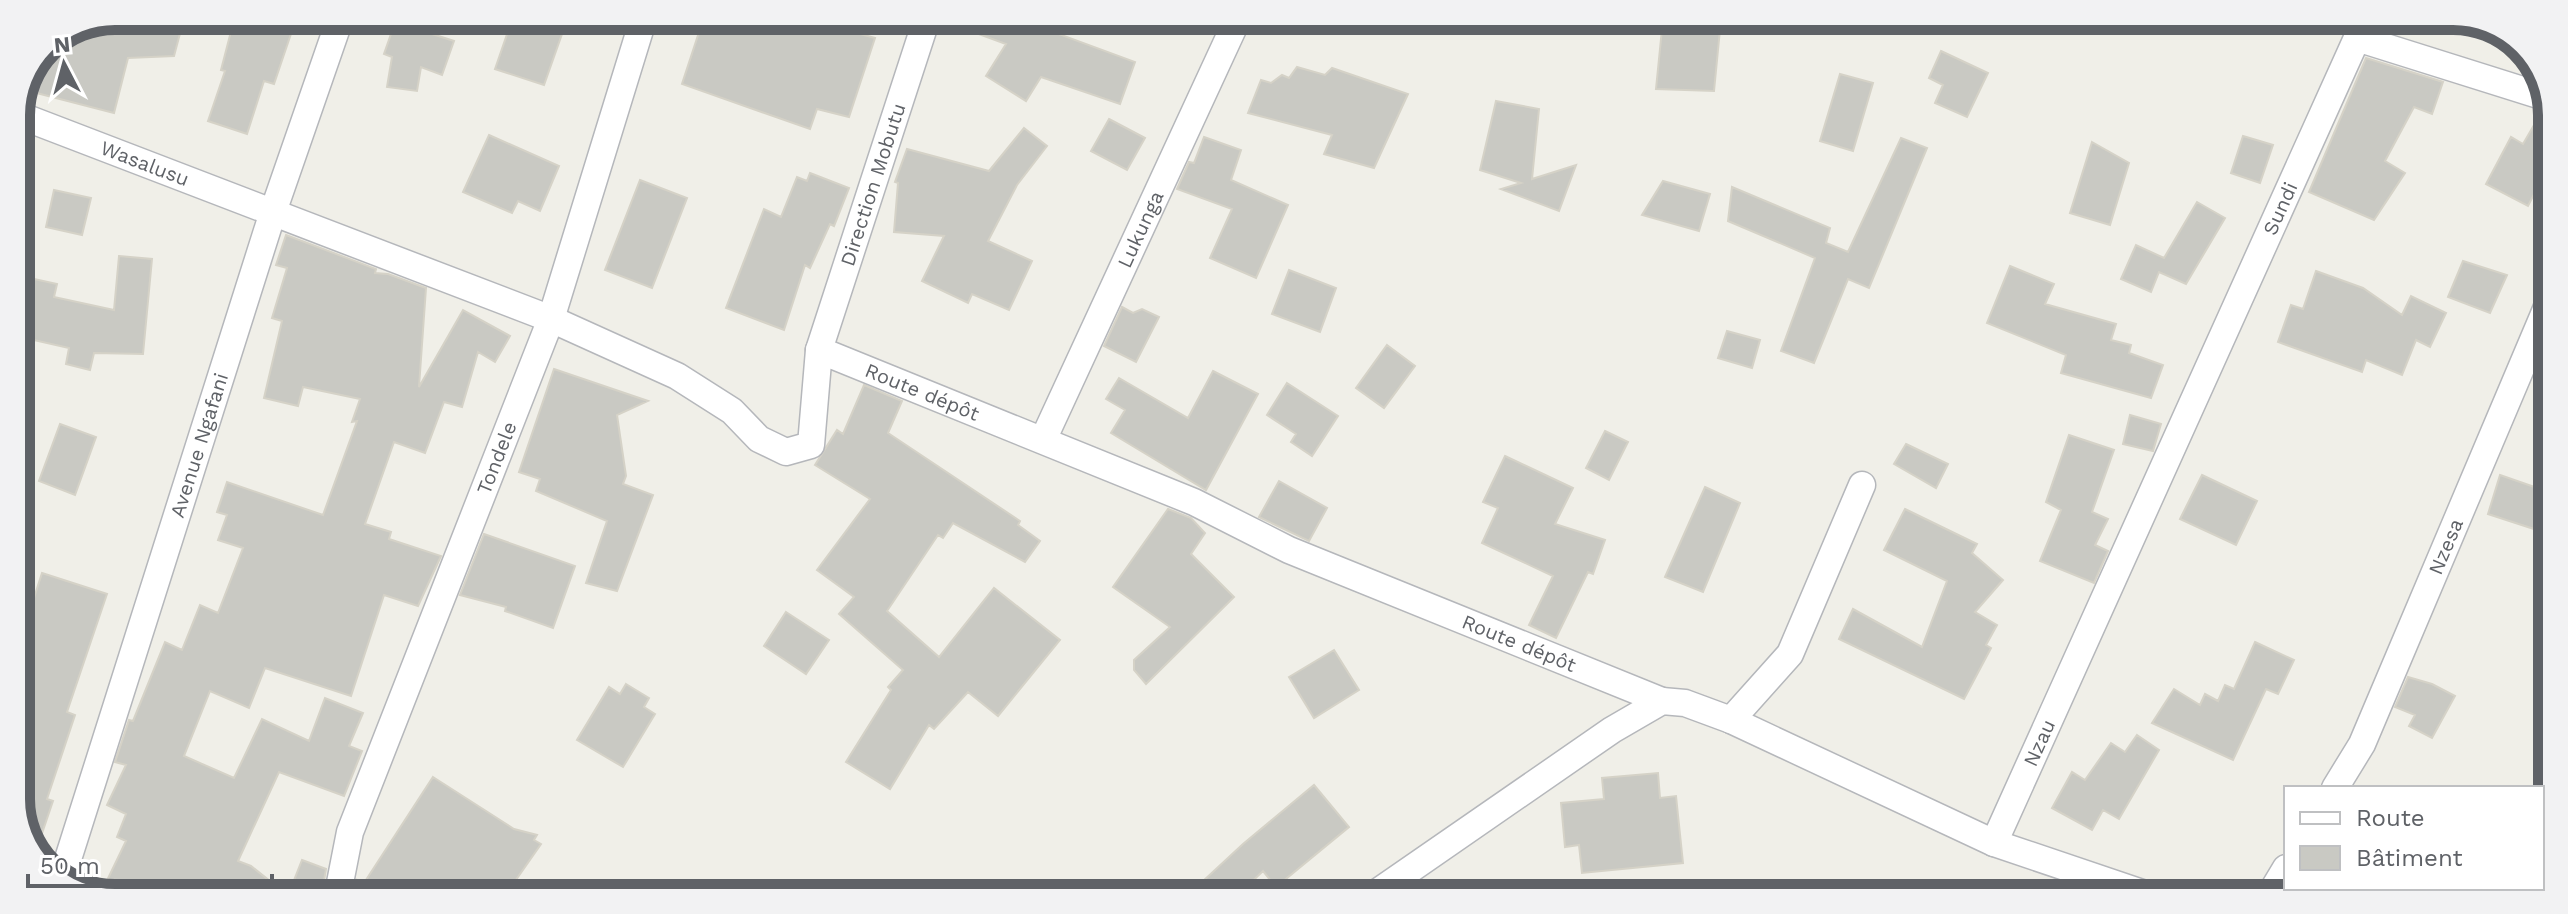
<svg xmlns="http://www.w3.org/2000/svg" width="2568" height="914" font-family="'Work Sans',sans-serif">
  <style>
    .building { fill: #c9c9c3; stroke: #d5d2c7; stroke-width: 2 }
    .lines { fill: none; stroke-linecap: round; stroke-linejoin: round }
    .minor-casing { stroke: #b5b7bb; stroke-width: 29 }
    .minor { stroke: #fff; stroke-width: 26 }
    .labels { text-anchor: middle; stroke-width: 7; stroke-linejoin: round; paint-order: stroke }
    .street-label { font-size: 20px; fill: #5f6267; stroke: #fff }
    .rim { fill: none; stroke: #5f6267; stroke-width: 10 }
  </style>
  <rect width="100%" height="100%" fill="#f0efe8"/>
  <path class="building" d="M115,16H150L182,26L174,56L128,58L114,113L25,90L45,45Z
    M235,16H297L274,84L264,81L247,134L208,121L225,71L221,70Z
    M397,17H431L426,32L454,41L442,75L421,67L417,91L387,87L392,57L384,54Z
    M513,17H568L544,85L495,69Z
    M704,17L850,18L846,30L875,38L849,117L817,109L810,129L682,84Z
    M944,18H1049L1045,29L1135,62L1120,104L1041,77L1026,101L986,76L1006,44L943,21Z
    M1663,19H1721L1714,91L1656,89Z
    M1941,51L1988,73L1967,117L1935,103L1943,85L1929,78Z
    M2366,58L2443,82L2432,114L2414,107L2385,161L2405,173L2374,220L2309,192Z
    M1297,67L1325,75L1332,68L1408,94L1374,168L1324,154L1332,135L1248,113L1261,80L1271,83L1282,75L1289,78Z
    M1840,74L1873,83L1853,151L1820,141Z
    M1496,101L1539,109L1532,179L1576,165L1559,211L1501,189L1521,183L1480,170Z
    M2541,113H2552L2551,161L2528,206L2486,184L2511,137L2523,144Z
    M1109,119L1145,138L1127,170L1091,151Z
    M1024,128L1047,146L1017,185L988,241L1032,261L1009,310L972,294L968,303L922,281L944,236L894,232L898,183L895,182L907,149L989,171Z
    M489,135L559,166L540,211L518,201L512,213L463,192Z
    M2243,136L2273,145L2260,183L2231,173Z
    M1204,137L1241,150L1231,180L1288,205L1256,278L1210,258L1232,209L1177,189L1189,162L1194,163Z
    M1901,138L1927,148L1869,288L1848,279L1814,363L1781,351L1815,258L1728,221L1732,187L1830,228L1826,243L1848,252Z
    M2092,142L2129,163L2110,225L2070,213Z
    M810,173L849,188L834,226L830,224L810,268L805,265L784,330L726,308L764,209L781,217L797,177L807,181Z
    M640,180L687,198L652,288L605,270Z
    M1663,181L1710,194L1699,231L1642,215Z
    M54,190L91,198L82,235L46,227Z
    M2197,202L2225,218L2186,284L2159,272L2151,292L2121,279L2136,245L2164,258Z
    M286,235L376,269L375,273L388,274L426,288L419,387L463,310L510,336L495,362L478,352L462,407L444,402L425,453L394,442L365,524L391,532L389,539L441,556L418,606L384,595L351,696L265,668L249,708L210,691L184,756L234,778L262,719L309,741L325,698L363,713L349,746L362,751L344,796L279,772L238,861L251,866L285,893H101L126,841L117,837L126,814L107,805L126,765L115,762L129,720L133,721L165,642L182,650L200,605L218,613L243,548L218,540L227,515L217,512L227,482L323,515L357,421L352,422L360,399L303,387L298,406L264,398L282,321L272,318L287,268L276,265Z
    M119,256L152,259L143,354L94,353L90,370L66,364L69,348L16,336V275L57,284L54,297L114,310Z
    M2463,261L2507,275L2490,313L2448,297Z
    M2010,266L2054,284L2045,304L2116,324L2111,340L2131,345L2129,353L2163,365L2151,398L2061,373L2066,355L1987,323Z
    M1289,270L1336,288L1320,332L1272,314Z
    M2316,271L2363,288L2402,315L2411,296L2446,313L2430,347L2416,340L2402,375L2366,360L2362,372L2278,342L2291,305L2303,309Z
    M1122,307L1133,313L1142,309L1159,317L1136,362L1104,346Z
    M1727,331L1760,340L1752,368L1718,358Z
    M1387,345L1415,366L1384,408L1356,388Z
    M554,369L648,401L617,415L626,476L623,484L653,495L617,591L586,583L607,521L536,491L540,479L519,472Z
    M1213,371L1258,394L1206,490L1111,433L1125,410L1106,399L1119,378L1188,418Z
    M1287,383L1338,416L1312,456L1291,442L1296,434L1267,415Z
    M864,385L902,401L888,433L1020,521L1018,525L1040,541L1025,562L953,523L943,538L938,535L887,611L939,657L994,588L1060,640L998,716L968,692L934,729L929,725L890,789L846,762L891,690L888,687L903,670L839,614L854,597L817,570L870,499L815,465L837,430L843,434Z
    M2130,415L2161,424L2153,451L2123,444Z
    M60,424L96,437L75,495L39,481Z
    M1605,431L1628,442L1609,480L1586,468Z
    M2069,435L2114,450L2092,512L2108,519L2095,545L2108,551L2094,583L2040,561L2061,510L2046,502Z
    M1906,444L1948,464L1936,488L1894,464Z
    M1505,456L1573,488L1555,524L1605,540L1593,574L1588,572L1556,638L1529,625L1553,576L1482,543L1498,508L1483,502Z
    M2202,475L2257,501L2236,545L2180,519Z
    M2500,475L2549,492V512L2543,532L2488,514Z
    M1279,481L1327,508L1309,541L1259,517Z
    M1705,487L1740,503L1703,592L1665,577Z
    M1168,509L1191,518L1205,533L1191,554L1234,597L1146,684L1134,670V660L1170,627L1113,587Z
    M1905,509L1977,544L1972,553L2003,580L1975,612L1997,625L1986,645L1991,648L1964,699L1839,639L1853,609L1922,647L1947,581L1884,550Z
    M484,534L575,566L553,628L505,611L506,607L460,595Z
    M42,573L107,594L67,712L75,715L47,799L53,801L35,854L16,806L28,772L16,770V654Z
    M786,612L829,640L806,674L764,646Z
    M2255,642L2294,660L2278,694L2266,689L2233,760L2152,723L2174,689L2200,705L2205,694L2218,701L2225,685L2234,689Z
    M1334,650L1359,690L1314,718L1289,677Z
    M2408,677L2432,684L2455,696L2432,738L2409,726L2415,715L2395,707Z
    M626,684L649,698L644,707L655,714L623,767L577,740L609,687L620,694Z
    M2137,735L2159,750L2119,819L2103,810L2092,830L2052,808L2072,772L2085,780L2111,743L2125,752Z
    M1658,773L1660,798L1676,796L1683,863L1582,873L1579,845L1565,847L1561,803L1604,799L1602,778Z
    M433,777L514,829L537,835L534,840L541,844L506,894L354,893L357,880L364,883Z
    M1314,785L1349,827L1276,887L1263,871L1238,895H1188L1243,844Z
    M302,860L326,869L322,893H289Z"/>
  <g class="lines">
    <defs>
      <g id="minor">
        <path id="s1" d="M16,114L551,319L677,376L732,411L759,439L786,452L811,445L819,350L1194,502L1289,550L1662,701"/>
        <path id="s2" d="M819,350L927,18"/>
        <path id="s3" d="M1043,440L1238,18"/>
        <path d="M1731,720L1790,654L1862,485"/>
        <path id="s4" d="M2335,788L2362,744L2550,300"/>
        <path d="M1994,843L2154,897"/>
        <path id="s5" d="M62,878L273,212L341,16"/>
        <path id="s6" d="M338,893L350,832L551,319L644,17"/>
        <path id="s7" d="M1372,896L1612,730L1662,701L1685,703L1731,720L1994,843L2357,38L2548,98"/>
        <path d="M2268,898L2286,868"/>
      </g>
    </defs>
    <use href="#minor" class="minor-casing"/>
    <use href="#minor" class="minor"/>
  </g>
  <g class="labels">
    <g class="street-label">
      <text dy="7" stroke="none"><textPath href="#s1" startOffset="138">Wasalusu</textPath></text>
      <text dy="7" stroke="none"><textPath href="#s2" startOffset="174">Direction Mobutu</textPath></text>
      <text dy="7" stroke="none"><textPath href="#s7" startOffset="1408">Sundi</textPath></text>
      <text dy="7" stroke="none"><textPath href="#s3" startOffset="232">Lukunga</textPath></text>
      <text dy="7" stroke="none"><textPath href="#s1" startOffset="1078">Route dépôt</textPath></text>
      <text dy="7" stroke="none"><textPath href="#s5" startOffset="454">Avenue Ngafani</textPath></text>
      <text dy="7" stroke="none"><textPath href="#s6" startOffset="464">Tondele</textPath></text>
      <text dy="7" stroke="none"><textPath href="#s4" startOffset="266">Nzesa</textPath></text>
      <text dy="7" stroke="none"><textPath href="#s1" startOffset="1726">Route dépôt</textPath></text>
      <text dy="7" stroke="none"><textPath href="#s7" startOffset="822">Nzau</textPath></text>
    </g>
  </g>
  <path d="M0 0H2568V914H0ZM115 30H2453A85 85 0 0 1 2538 115V799A85 85 0 0 1 2453 884H115A85 85 0 0 1 30 799V115A85 85 0 0 1 115 30Z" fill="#f2f2f3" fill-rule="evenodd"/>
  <path class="rim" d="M115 30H2453A85 85 0 0 1 2538 115V799A85 85 0 0 1 2453 884H115A85 85 0 0 1 30 799V115A85 85 0 0 1 115 30Z"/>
  <rect x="2284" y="786" width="260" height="104" fill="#ffffff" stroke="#bfc0c2" stroke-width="2"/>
  <rect x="2300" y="812" width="40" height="12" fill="#ffffff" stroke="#bfc0c2" stroke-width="2"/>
  <text x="2356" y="826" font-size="24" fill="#5f6267">Route</text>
  <rect x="2300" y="846" width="40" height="24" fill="#c9c9c3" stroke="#bfc0c2" stroke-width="2"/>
  <text x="2356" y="866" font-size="24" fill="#5f6267">Bâtiment</text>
  <g transform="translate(64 64) rotate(354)" stroke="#ffffff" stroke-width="6" paint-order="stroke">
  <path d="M0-6L14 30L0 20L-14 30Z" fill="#5f6267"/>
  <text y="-12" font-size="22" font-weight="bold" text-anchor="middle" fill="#5f6267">N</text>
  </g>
  <path d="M28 874v12h244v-12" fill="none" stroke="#5f6267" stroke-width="4"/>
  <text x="40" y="874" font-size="24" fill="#5f6267" stroke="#ffffff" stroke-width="6" paint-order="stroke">50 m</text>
</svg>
